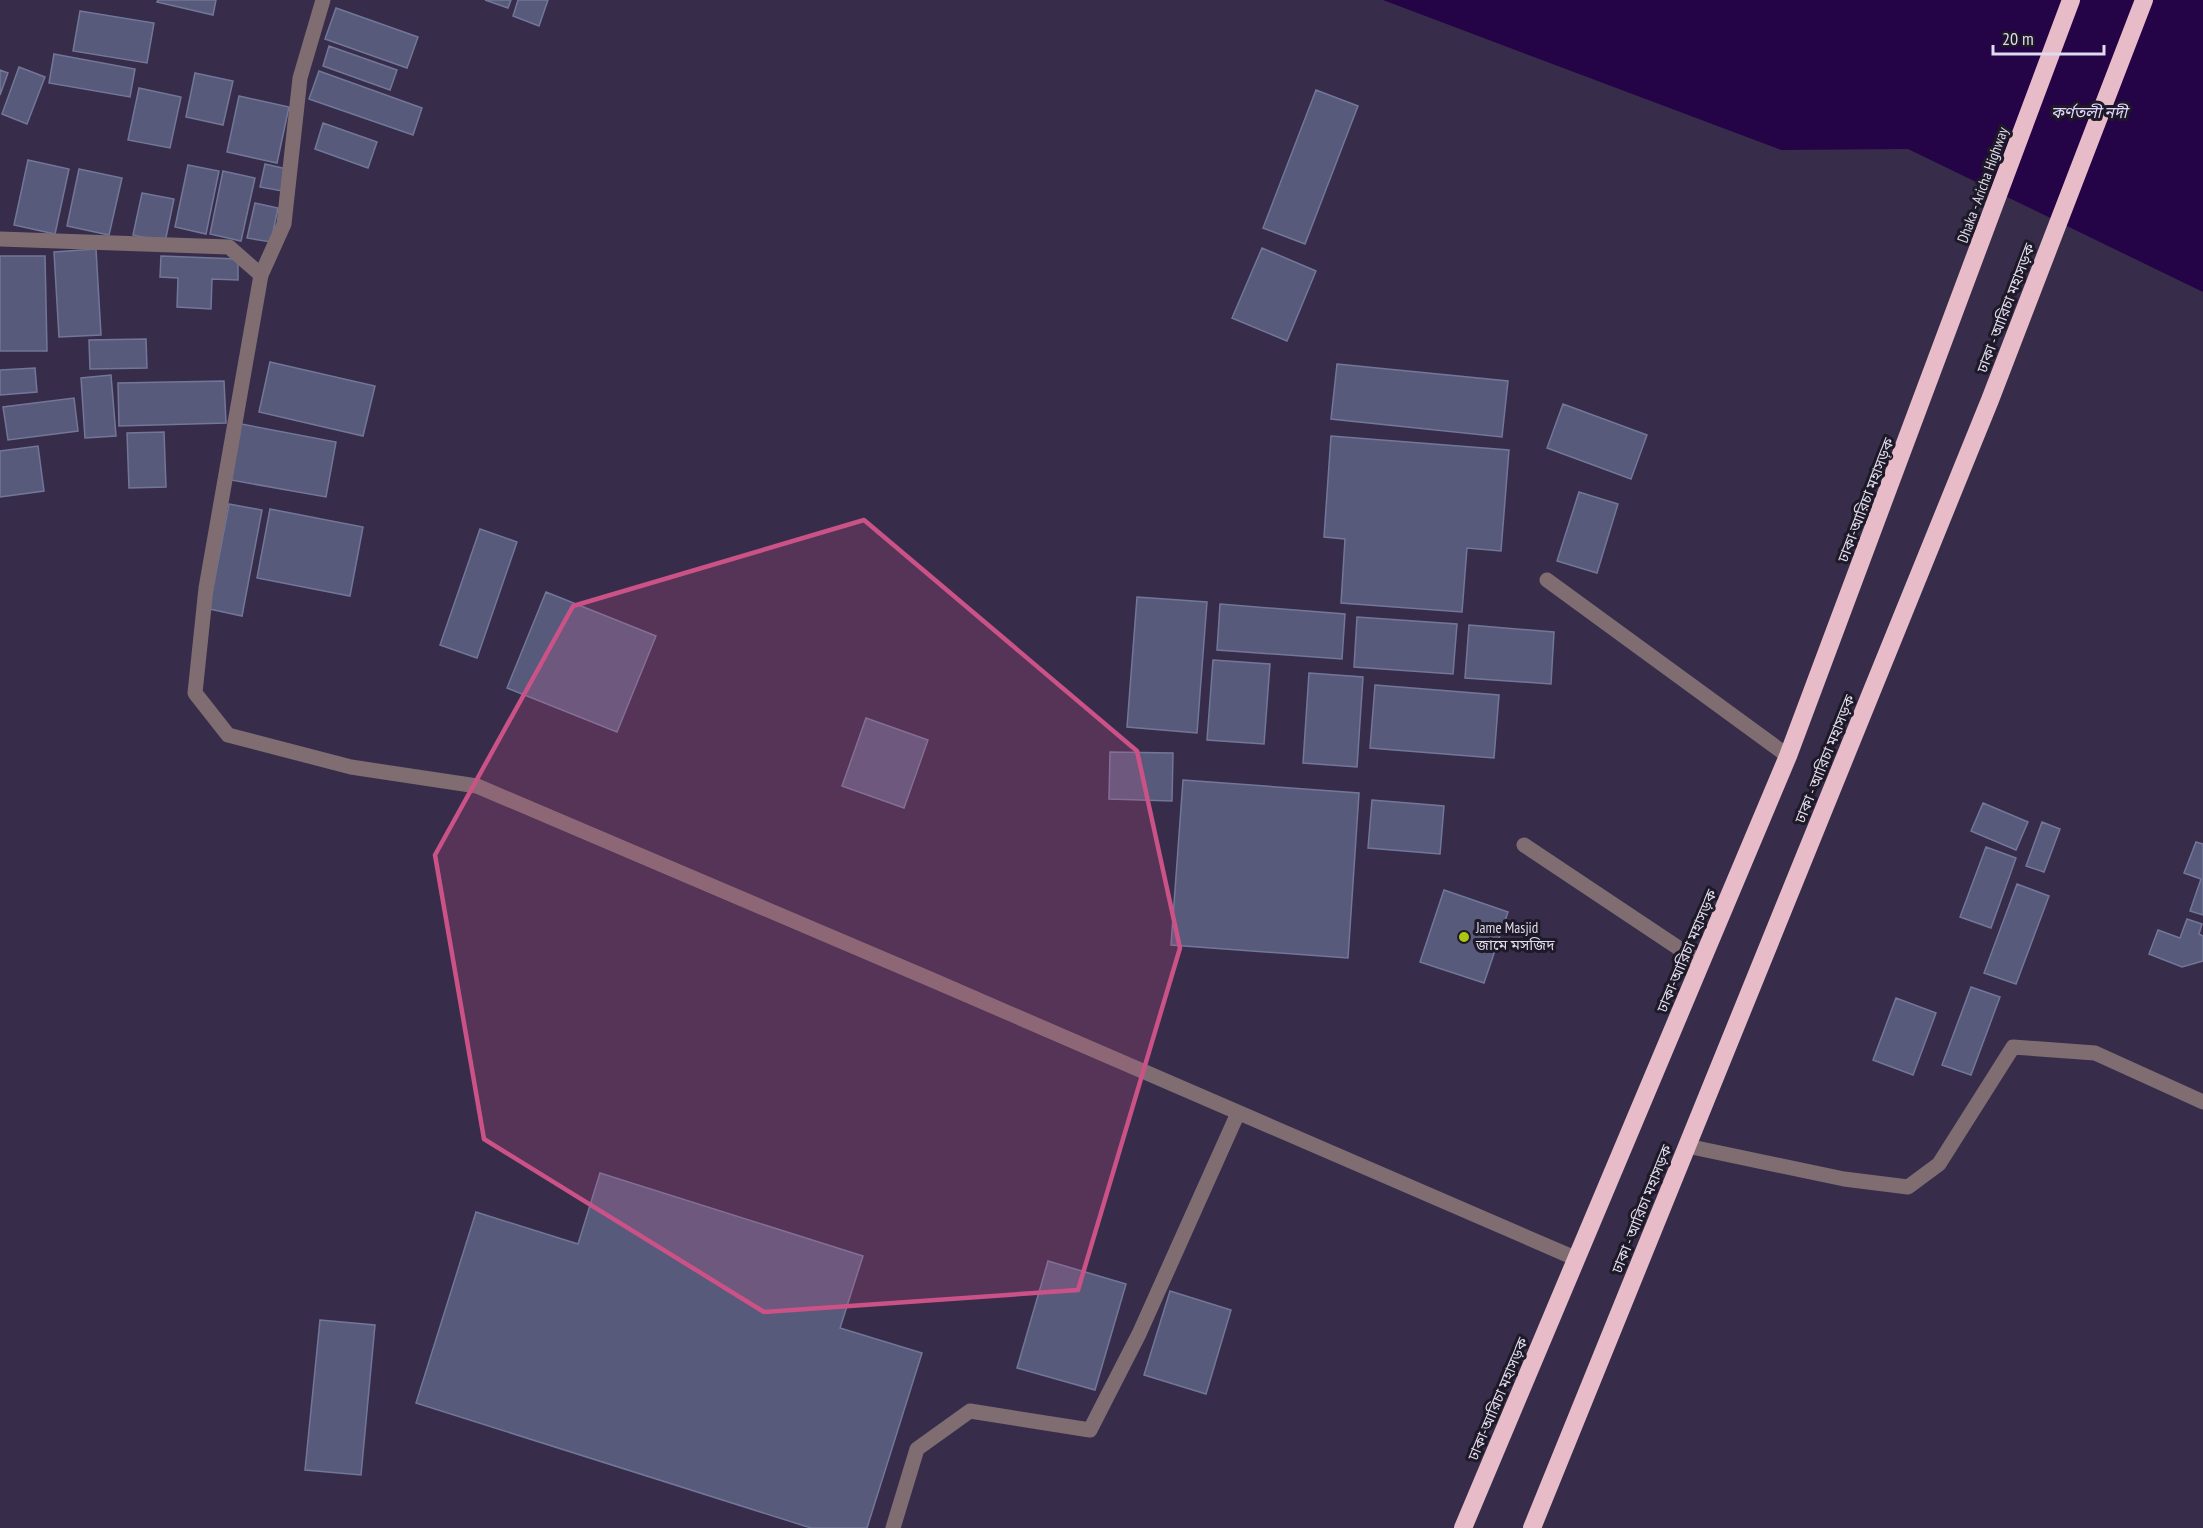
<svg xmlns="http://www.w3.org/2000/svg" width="2203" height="1528" font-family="'PT Sans Narrow','Noto Sans Bengali',sans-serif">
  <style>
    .water { fill: #240346 }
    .building { fill: #575a7b; stroke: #727798; stroke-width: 1.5 }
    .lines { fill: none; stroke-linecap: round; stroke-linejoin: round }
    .minor { stroke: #7f6d72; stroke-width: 15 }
    .highway { stroke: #e7bcc8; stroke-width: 18 }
    .marked { fill: #cb5287; fill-opacity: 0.2; stroke: #cb5287; stroke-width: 4.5; stroke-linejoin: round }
    .poi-dot { fill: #acc611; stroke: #1d1926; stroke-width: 2 }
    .labels { text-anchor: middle; stroke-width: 6; stroke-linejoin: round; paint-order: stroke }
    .street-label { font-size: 15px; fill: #dfdaed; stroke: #1d1926 }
    .poi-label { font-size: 15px; fill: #dfdaed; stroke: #1d1926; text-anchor: start }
    .water-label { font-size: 16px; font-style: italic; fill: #e2d6ff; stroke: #1d1926 }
  </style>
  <rect width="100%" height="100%" fill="#372d4b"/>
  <path class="water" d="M1383,0H2203V292L1908,149L1781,150Z"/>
  <path class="building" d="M158,0H216L213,15L157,2Z
    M485,0H511L508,8Z
    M518,0H548L539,26L513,16Z
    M336,8L418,37L407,68L325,39Z
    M80,11L154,23L147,63L73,51Z
    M329,46L397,70L390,90L323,66Z
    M54,54L135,69L130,97L49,83Z
    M19,67L45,77L27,124L2,114Z
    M0,70L8,73L0,95Z
    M319,71L422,108L413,135L309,99Z
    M195,73L233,81L223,125L186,117Z
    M139,88L181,97L170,148L128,140Z
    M1316,90L1358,106L1305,244L1263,228Z
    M239,96L289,107L277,163L227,152Z
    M323,123L377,142L368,168L315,149Z
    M28,160L69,169L55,234L14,225Z
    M265,164L287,169L282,191L260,187Z
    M188,165L219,171L206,234L175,227Z
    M79,169L122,178L109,235L67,226Z
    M223,171L255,178L241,241L210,234Z
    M142,193L174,199L165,242L133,235Z
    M255,203L278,208L271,242L247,238Z
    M1262,248L1316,271L1287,341L1232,318Z
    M96,249L101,335L59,337L54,252Z
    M0,256H45L47,351H0Z
    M161,256L238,259V280L212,279L211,309L177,307L178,278L160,277Z
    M146,339L147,368L90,369L89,340Z
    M270,362L375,386L363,436L259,412Z
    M1337,364L1508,381L1502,437L1331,419Z
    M35,368L37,392L0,395V370Z
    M111,375L116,436L85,438L81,378Z
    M224,381L226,423L119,426L118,383Z
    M74,398L78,431L8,440L3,407Z
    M1563,404L1647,435L1631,479L1547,448Z
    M241,424L336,442L326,497L231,480Z
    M164,432L166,487L129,488L127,433Z
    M1331,436L1509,450L1501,551L1467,548L1462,612L1341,603L1345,539L1324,537Z
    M38,446L44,491L0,497V451Z
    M1579,492L1618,504L1597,573L1557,561Z
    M229,504L262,510L242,616L209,609Z
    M270,509L363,527L350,596L257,578Z
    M480,529L517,542L477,658L440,645Z
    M546,592L656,636L617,732L507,688Z
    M1137,597L1207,602L1197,733L1127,727Z
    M1220,604L1345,614L1342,659L1217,650Z
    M1357,617L1457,624L1453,674L1354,667Z
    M1469,625L1554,632L1551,684L1465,678Z
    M1213,660L1270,664L1264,744L1207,740Z
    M1309,673L1363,677L1357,767L1303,763Z
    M1375,685L1499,695L1494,758L1370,748Z
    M866,718L928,740L904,808L842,786Z
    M1110,752L1173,753L1172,801L1109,799Z
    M1183,780L1359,793L1348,958L1171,945Z
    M1372,800L1444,806L1440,854L1368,848Z
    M1983,803L2028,822L2016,850L1971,831Z
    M2042,822L2060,829L2044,872L2026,866Z
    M2196,842L2203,844V915L2190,911L2201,879L2184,873Z
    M1986,847L2016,858L1991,928L1960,917Z
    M2017,884L2049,896L2016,984L1984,973Z
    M1444,890L1508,912L1484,983L1420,962Z
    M2187,919L2202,924L2199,934L2203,936V961L2182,967L2149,954L2158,930L2180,938Z
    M1971,987L2000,997L1971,1075L1942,1065Z
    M1896,998L1936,1013L1913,1075L1873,1060Z
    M600,1173L863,1256L840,1328L922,1353L867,1528H811L416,1403L476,1212L578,1244Z
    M1048,1261L1126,1284L1095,1390L1017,1368Z
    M1170,1291L1231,1310L1206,1394L1144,1375Z
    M320,1320L375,1325L361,1475L305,1470Z"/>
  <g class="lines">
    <path class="minor" d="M0,239L229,247L261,275L206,588L195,693L228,735L351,767L477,786L930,979L1577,1259
      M261,275L284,224L300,78L323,0
      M1547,580L1788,756
      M1524,845L1701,963
      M1687,1146L1844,1179L1908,1187L1939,1164L2013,1047L2095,1053L2203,1102
      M893,1528L917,1449L970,1411L1090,1430L1139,1334L1238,1113"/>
    <path class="highway" d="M1463,1528L1788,756L2071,0
      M1532,1528L1990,400L2144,0"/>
  </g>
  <path class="marked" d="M864,520L1137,751L1180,948L1078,1290L764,1312L484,1139L435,855L573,606Z"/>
  <circle class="poi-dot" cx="1464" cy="937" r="6"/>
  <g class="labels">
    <g class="street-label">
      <text transform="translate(1983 185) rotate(-70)" y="5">Dhaka - Aricha Highway</text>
      <text transform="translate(2006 308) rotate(-69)" y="5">ঢাকা - আরিচা মহাসড়ক</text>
      <text transform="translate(1866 500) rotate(-69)" y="5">ঢাকা-আরিচা মহাসড়ক</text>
      <text transform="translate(1825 759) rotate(-68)" y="5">ঢাকা - আরিচা মহাসড়ক</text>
      <text transform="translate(1687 951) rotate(-67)" y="5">ঢাকা-আরিচা মহাসড়ক</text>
      <text transform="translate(1642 1209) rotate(-68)" y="5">ঢাকা - আরিচা মহাসড়ক</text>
      <text transform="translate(1498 1399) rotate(-67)" y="5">ঢাকা-আরিচা মহাসড়ক</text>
    </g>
    <g class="poi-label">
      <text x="1476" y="933">Jame Masjid<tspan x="1476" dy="17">জামে মসজিদ</tspan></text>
    </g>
    <g class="water-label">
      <text x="2089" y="118">কর্ণতলী নদী</text>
    </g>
  </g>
  <path d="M1993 45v9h111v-9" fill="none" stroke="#dfdaed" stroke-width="3"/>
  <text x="2002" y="45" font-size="18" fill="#dfdaed" stroke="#1d1926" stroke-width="4.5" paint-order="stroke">20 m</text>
</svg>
